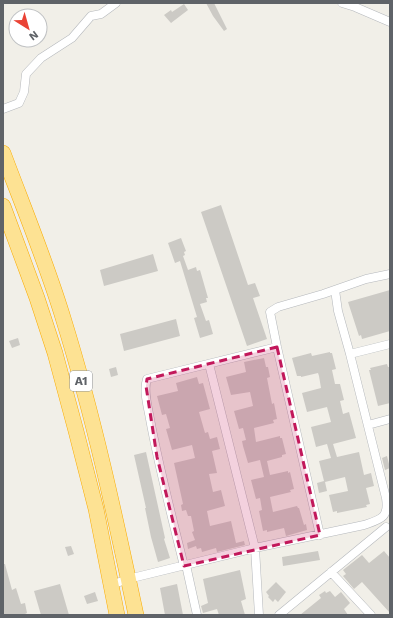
<svg xmlns="http://www.w3.org/2000/svg" width="393" height="618" font-family="'Work Sans',sans-serif">
  <style>
    .building { fill: #cccac5 }
    .lines { fill: none; stroke-linecap: round; stroke-linejoin: round }
    .street-casing { stroke: #b5b8bc; stroke-width: 9 }
    .highway-casing { stroke: #f9ab00; stroke-width: 16 }
    .street { stroke: #fff; stroke-width: 8 }
    .highway { stroke: #fde293; stroke-width: 15 }
    .marked { fill: #c2185b; fill-opacity: 0.2; stroke: #c2185b; stroke-width: 3; stroke-dasharray: 8 5; stroke-linejoin: round }
    .labels { text-anchor: middle; stroke-width: 3; stroke-linejoin: round; paint-order: stroke }
    .shield { fill: #fff; stroke: #8f9295; stroke-width: 1 }
    .shield-label { font-size: 12px; font-weight: bold; fill: #5f6368 }
  </style>
  <rect width="100%" height="100%" fill="#f1efe8"/>
  <path class="building" d="M206,3H214L227,29L224,31L213,16Z
    M184,4L188,10L171,23L164,15L171,10L172,12Z
    M221,205L248,285L255,283L260,296L253,298L267,339L247,346L201,212Z
    M181,238L186,251L184,252L185,255L183,256L188,270L196,267L197,271L200,270L208,298H206L207,302L200,304L206,321L209,320L213,334L200,338L194,318L197,317L180,261L175,263L168,243Z
    M153,254L158,271L104,286L100,270Z
    M390,290V331L362,339L361,335L359,336L348,302Z
    M176,319L180,336L124,351L120,334Z
    M18,338L20,345L12,348L9,341Z
    M330,352V353H332L336,369L332,370L335,384H340L344,400L340,401L343,414L349,412L356,438L333,444L337,457L359,452L364,475L371,473L374,486L366,488L370,504L366,505L367,507L337,513V511L333,512L329,495L348,491L345,477L325,482L327,491L319,493L317,483L324,481L319,461L331,458L327,444L316,447L311,427L331,422L327,407L307,412L302,393L321,388L319,376L318,373L301,377V376H297L292,358L311,353L312,356Z
    M264,358L266,367H268L270,377L267,378L272,404L274,403L277,419L273,420L274,423L254,428L256,442L280,436V438H282L286,454L282,455V457L267,461L270,475L288,471V473L290,472L294,489L290,490L291,492L270,497L273,512L297,506L298,508H299L304,525L306,524L307,530L286,536L284,528L267,532V530L263,531L259,511L262,510L260,498L256,499L251,480L264,477L260,460L248,463L243,446L242,441L246,440L243,428L239,429L234,411L253,406L250,392L231,395L226,377L246,372L244,362Z
    M387,364L388,367H390V403L378,406L369,370H371L370,368Z
    M116,367L118,375L111,377L109,369Z
    M197,377L199,384L203,383L210,409L199,412L205,433L208,432L210,439L217,437L220,449L212,451L217,473L209,474L213,492L221,490L225,506L207,511L210,526L231,521L236,543L244,541L245,545L217,552L216,548L202,552L201,548L197,549L196,546L188,549L187,543L195,540L192,532L194,531L191,516H188L186,510L182,511L181,505L183,504L174,463L195,458L192,445L172,450L166,429L170,428L166,414L162,415L157,396L178,391L176,383Z
    M146,452L165,538L164,539L170,558L158,562L151,537L145,508H146L134,455Z
    M387,456L390,468L385,470L382,458Z
    M71,546L74,554L68,556L65,547Z
    M318,551L320,560L283,566L282,557Z
    M384,551L390,558V613L362,582L354,589L343,576L346,574L343,570L362,555L369,563Z
    M3,564H5L12,590L16,588L21,604L25,603L27,613L23,615H3Z
    M240,570L246,599L241,601L245,615H219L217,609L203,613L201,606L208,603L203,579Z
    M276,582L286,592L278,602L275,599L273,602L268,597L269,596L266,592Z
    M60,584L69,615H41L34,591Z
    M177,584L183,615H165L160,588Z
    M325,591L326,593L330,591L335,597L341,592L350,603L344,609L348,615H300L321,598L319,595Z
    M95,592L98,601L87,604L84,596Z"/>
  <g class="lines">
    <defs>
      <path id="street" d="M342,3L355,7L390,22
        M3,109L19,103L24,92L26,74L41,58L72,38L91,16L101,14L116,3
        M350,354L390,344
        M209,364L255,548L259,615
        M368,425L390,419
        M320,535L277,347L270,312L278,307L323,294L366,279L390,274
        M186,565L197,615
        M184,566C172,517 159,468 150,419C148,407 143,391 147,379L277,347
        M331,572L371,615
        M111,585L128,579L255,548L364,525C381,519 389,518 386,498L350,354L338,311L335,290
        M279,615L386,527"/>
      <path id="highway" d="M3,153C24,209 47,264 64,321C94,418 115,516 136,615
        M3,206L37,298L55,353L76,431L96,509L117,615"/>
    </defs>
    <use href="#street" class="street-casing"/>
    <use href="#highway" class="highway-casing"/>
    <use href="#street" class="street"/>
    <use href="#highway" class="highway"/>
  </g>
  <path class="marked" d="M277,347L320,535L184,566L157,457L146,386L147,379Z"/>
  <g class="labels">
    <rect class="shield" x="70" y="371" width="22" height="20" rx="3"/>
    <g class="shield-label">
      <text x="81" y="385">A1</text>
    </g>
  </g>
  <rect width="393" height="618" fill="none" stroke="#5f6368" stroke-width="8"/>
  <g transform="translate(28 28) rotate(143)"><circle r="19" fill="#ffffff" stroke="#bfc1c3"/>
  <path d="M0-3L7 15L0 10L-7 15Z" fill="#ea4335"/>
  <text y="-6" font-size="11" font-weight="bold" text-anchor="middle" fill="#5f6368">N</text>
  </g>
</svg>
